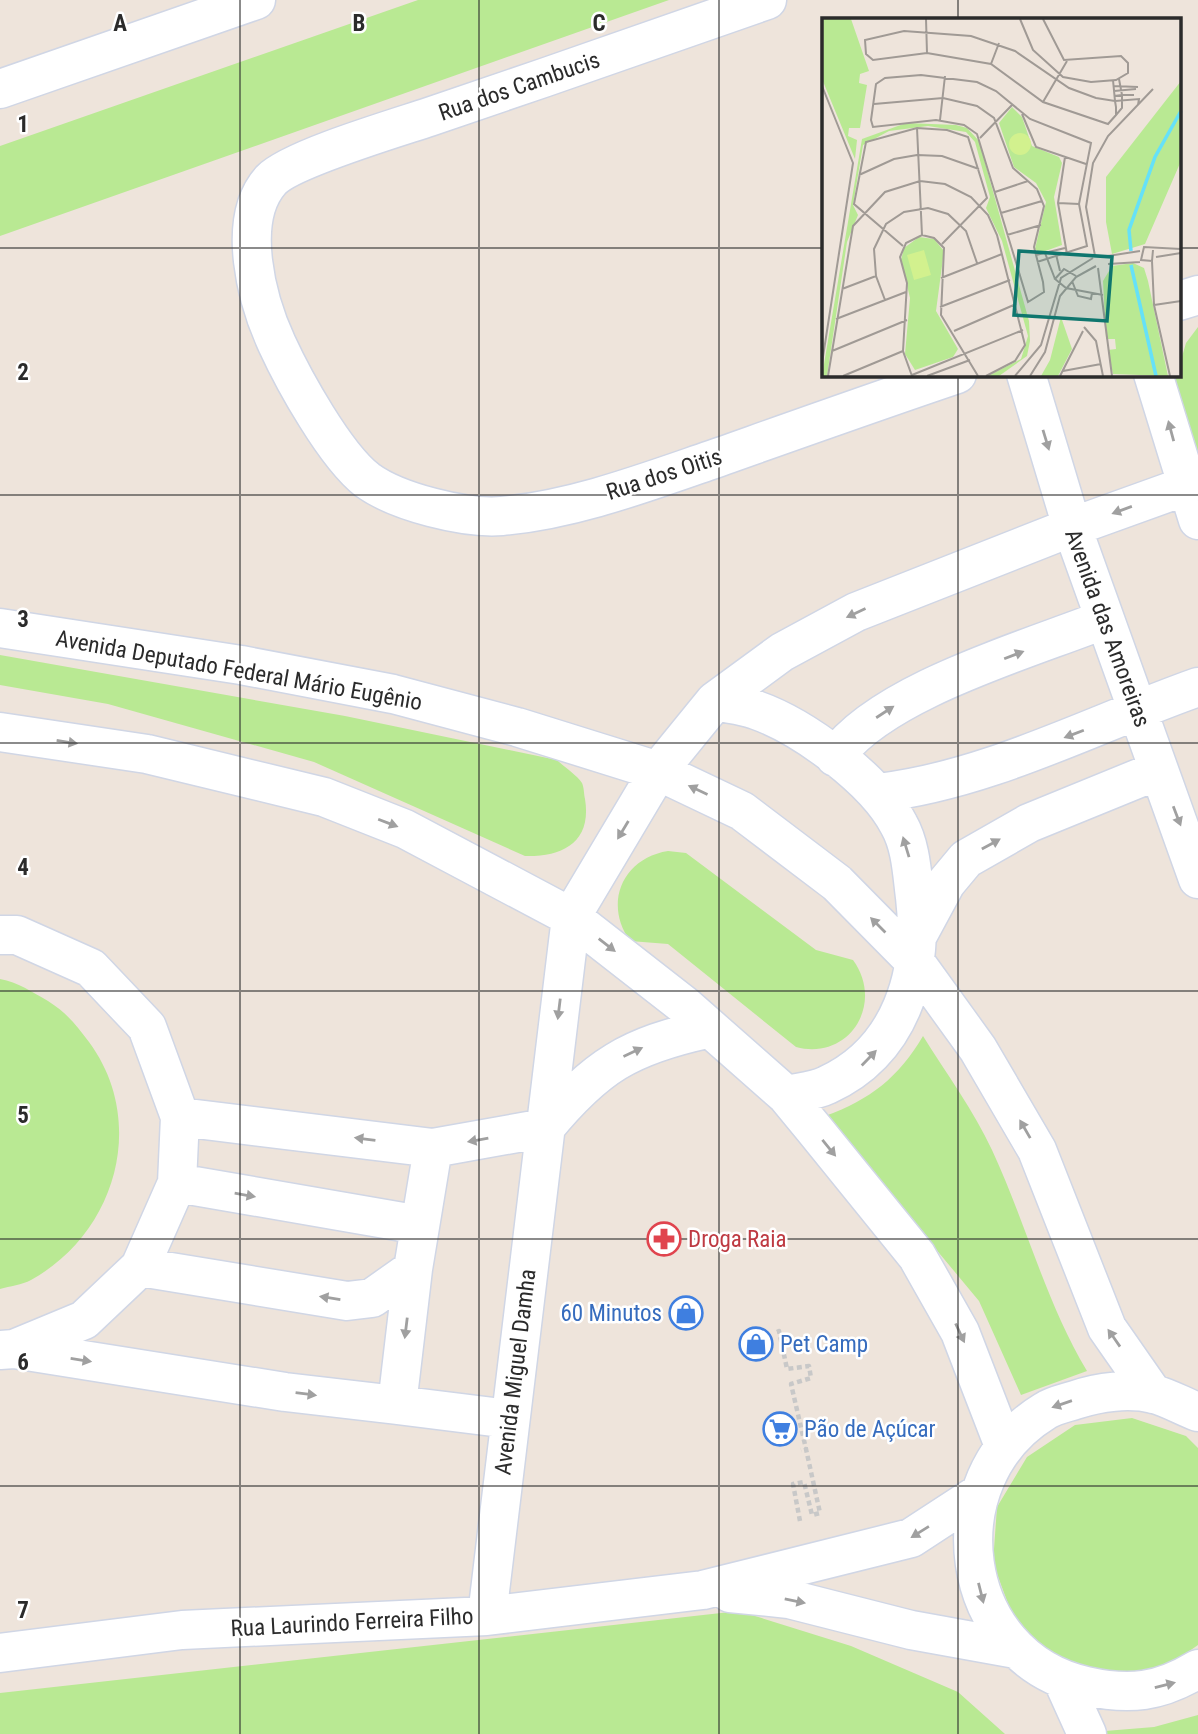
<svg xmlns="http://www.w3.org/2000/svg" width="1198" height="1734" font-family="'Roboto Condensed',sans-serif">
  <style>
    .green { fill: #b9e993 }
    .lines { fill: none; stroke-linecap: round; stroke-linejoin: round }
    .minor-casing { stroke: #d0d6e5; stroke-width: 41 }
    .path { stroke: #c8c8c8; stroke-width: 4.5; stroke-dasharray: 5 3.5; stroke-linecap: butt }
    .minor { stroke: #fff; stroke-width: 38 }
    .oneway { fill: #a0a0a0 }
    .grid { fill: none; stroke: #2b2b2b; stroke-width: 2; stroke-opacity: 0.55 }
    .labels { text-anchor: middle; stroke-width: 5; stroke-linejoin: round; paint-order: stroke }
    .street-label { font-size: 23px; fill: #2b2b2b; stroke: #fff }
    .health-label { font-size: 23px; fill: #be3a42; stroke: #fff; text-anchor: start }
    .shop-label { font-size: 23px; fill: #366cbe; stroke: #fff; text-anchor: start }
    .inset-river { fill: none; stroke: #65e1f9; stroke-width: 3.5 }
    .inset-road { fill: none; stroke: #a09a95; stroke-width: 2 }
    .view { fill: #0f766e; fill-opacity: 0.15; stroke: #0f766e; stroke-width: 3.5 }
    .inset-edge { fill: none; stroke: #2b2b2b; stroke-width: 3.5 }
    .grid-label { font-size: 23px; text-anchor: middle; font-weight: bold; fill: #2b2b2b; stroke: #fff; stroke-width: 5; stroke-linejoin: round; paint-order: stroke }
  </style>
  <rect width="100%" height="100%" fill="#eee4db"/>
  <path class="green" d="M418,0H669L0,236V146Z
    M1198,327V458L1174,384L1186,343Z
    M0,655L345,716L557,760C564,767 577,775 582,783C584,787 584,795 585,799C592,842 563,857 525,856L314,762L108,704L0,685Z
    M668,851L686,853L816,950L853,960C885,1004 849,1061 796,1047L668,944L630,941C603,903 623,858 668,851Z
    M0,979C18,982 32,992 48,1001C67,1013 76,1025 89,1042C148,1122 116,1233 31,1280C22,1285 10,1286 0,1289Z
    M923,1036C946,1073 974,1111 992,1150C1026,1223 1046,1303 1087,1371L1021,1395L979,1301L825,1116C870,1100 899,1077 923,1036Z
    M1132,1418L1186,1436L1198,1448V1645L1165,1668L1108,1675L1053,1657L1013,1617L993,1563L997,1507L1027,1457L1075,1425Z
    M739,1611L851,1646L958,1692L1005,1734H0V1693Z
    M1198,1715V1734H1107L1105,1731L1154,1727Z"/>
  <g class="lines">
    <defs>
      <path id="minor" d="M767,0C655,39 542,79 429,117C396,128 291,159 271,180C235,220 257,301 277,344C294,381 335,455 367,480C397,502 465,519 502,516C572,510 644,483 711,460C793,431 874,402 957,374
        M0,89L256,0
        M1179,301L1198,295
        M1026,374L1072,527L1198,879
        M1153,374L1198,520
        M0,628L241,665L393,694L517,727L658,771L742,811L837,883L916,963L978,1049L1037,1150L1107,1328L1153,1394
        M715,701L782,652L856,612L1072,527L1186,486
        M0,732L147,754L324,797L405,829L571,917L685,1006L786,1095L814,1129L917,1256L960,1332L1004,1446
        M835,757C881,691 1030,649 1105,619
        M878,793C989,780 1093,724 1198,687
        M919,933L946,883L966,859L1029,823L1159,770
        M0,935H17L91,968L147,1027L180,1117L177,1183L140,1267L84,1320L14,1349L0,1350
        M180,1117L433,1148
        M545,1128C596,1066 629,1046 707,1029
        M177,1183L420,1225
        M140,1267L347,1301L372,1298L413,1269
        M14,1349L285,1392L397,1405
        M1198,1412C1184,1407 1169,1398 1154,1394C1129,1388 1099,1392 1075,1400C1066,1403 1054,1405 1045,1411C933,1479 956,1657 1086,1686C1130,1696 1160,1692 1198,1669
        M509,1419L397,1405L413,1269L433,1148L545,1128
        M730,1593L789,1599L911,1630L1016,1649
        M487,1616L571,917L658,771L715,701C728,704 743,705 756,710C804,727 876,780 899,825C911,846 912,874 915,897C924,973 901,1051 827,1085C815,1091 799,1092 786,1095
        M0,1653L182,1630L487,1616L703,1590L911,1538L977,1495
        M1063,1681L1087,1734"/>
    </defs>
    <use href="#minor" class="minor-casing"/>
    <path class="path" d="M777,1332L779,1331L787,1369L809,1366L811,1378L791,1384L806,1449
      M800,1521L793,1484L804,1482L812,1515L820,1513L806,1449L801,1450"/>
    <use href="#minor" class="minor"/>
  </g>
  <defs><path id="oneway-solid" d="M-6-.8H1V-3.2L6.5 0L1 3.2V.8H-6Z" transform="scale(1.75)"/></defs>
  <g class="oneway">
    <use href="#oneway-solid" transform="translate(1171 431) rotate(-105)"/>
    <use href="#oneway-solid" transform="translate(1046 440) rotate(73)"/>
    <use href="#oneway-solid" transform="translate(1122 510) rotate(160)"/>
    <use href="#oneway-solid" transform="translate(856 613) rotate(155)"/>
    <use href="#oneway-solid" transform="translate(1014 655) rotate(-21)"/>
    <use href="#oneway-solid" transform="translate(885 712) rotate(-33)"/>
    <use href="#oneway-solid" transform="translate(1074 734) rotate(159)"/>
    <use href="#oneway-solid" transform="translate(67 742) rotate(9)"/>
    <use href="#oneway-solid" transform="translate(698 790) rotate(-155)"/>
    <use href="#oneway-solid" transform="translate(1177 816) rotate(69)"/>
    <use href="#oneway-solid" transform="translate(388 823) rotate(21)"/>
    <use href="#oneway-solid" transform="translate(623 830) rotate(121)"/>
    <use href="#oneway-solid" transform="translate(991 844) rotate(-29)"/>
    <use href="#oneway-solid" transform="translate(906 847) rotate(-107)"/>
    <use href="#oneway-solid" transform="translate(878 925) rotate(-135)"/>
    <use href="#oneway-solid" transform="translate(607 945) rotate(38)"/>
    <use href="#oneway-solid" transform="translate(559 1009) rotate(97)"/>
    <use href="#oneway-solid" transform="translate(633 1052) rotate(-25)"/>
    <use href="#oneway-solid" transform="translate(869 1058) rotate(-46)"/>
    <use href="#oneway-solid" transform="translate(1025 1129) rotate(-120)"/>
    <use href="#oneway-solid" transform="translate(365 1139) rotate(-173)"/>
    <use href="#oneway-solid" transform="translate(478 1140) rotate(170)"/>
    <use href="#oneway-solid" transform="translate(829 1148) rotate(51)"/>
    <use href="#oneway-solid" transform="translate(245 1195) rotate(10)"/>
    <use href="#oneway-solid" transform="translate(330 1298) rotate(-171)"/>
    <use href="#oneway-solid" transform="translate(406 1328) rotate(97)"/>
    <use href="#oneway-solid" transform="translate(960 1333) rotate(65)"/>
    <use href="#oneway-solid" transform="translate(1114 1338) rotate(-125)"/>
    <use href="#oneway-solid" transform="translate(81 1360) rotate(9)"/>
    <use href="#oneway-solid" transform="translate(306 1394) rotate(7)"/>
    <use href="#oneway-solid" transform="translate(1062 1404) rotate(161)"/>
    <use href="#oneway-solid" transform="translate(920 1532) rotate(148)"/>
    <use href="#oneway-solid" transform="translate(981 1593) rotate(76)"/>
    <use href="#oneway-solid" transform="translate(795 1601) rotate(12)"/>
    <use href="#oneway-solid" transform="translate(1165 1685) rotate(-14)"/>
  </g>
  <path class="grid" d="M240,0V1734M479,0V1734M719,0V1734M958,0V19M0,248H824M1179,248H1198M958,374V1734M0,495H1198M0,743H1198M0,991H1198M0,1239H1198M0,1486H1198"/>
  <defs>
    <symbol id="pharmacy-ring" viewBox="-11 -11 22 22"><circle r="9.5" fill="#fff" stroke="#e0444e" stroke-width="1.5"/><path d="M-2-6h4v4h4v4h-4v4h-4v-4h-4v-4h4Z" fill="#e0444e"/></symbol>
    <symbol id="shop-ring" viewBox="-11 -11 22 22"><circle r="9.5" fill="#fff" stroke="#3f7fe0" stroke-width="1.5"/><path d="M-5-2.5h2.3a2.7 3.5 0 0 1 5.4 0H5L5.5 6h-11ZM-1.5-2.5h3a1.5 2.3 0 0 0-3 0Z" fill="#3f7fe0"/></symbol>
    <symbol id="supermarket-ring" viewBox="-11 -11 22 22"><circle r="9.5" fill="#fff" stroke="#3f7fe0" stroke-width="1.5"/><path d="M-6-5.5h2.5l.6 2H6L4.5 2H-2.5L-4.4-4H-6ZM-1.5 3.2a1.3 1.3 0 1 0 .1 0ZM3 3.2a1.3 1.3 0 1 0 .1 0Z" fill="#3f7fe0"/></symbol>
  </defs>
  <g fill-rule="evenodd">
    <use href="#pharmacy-ring" x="645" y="1220" width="38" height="38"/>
    <use href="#shop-ring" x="667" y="1294" width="38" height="38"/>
    <use href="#shop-ring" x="737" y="1325" width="38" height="38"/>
    <use href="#supermarket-ring" x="761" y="1410" width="38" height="38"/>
  </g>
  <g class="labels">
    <g class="street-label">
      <text transform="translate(519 86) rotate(-19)" y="8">Rua dos Cambucis</text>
      <text transform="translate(664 474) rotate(-18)" y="8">Rua dos Oitis</text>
      <text transform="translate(1108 628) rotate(70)" y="8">Avenida das Amoreiras</text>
      <text transform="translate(239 670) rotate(10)" y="8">Avenida Deputado Federal Mário Eugênio</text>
      <text transform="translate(515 1372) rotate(-83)" y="8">Avenida Miguel Damha</text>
      <text transform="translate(352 1622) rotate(-3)" y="8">Rua Laurindo Ferreira Filho</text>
    </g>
    <g class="health-label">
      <text x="688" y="1247">Droga Raia</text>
    </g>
    <g class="shop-label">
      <text x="662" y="1321" text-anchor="end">60 Minutos</text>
      <text x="780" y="1352">Pet Camp</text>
      <text x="804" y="1437">Pão de Açúcar</text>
    </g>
  </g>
  <g transform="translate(822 18)">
    <rect width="359" height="359" fill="#eee4db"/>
    <path d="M0,1H29L47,53L38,56L37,65L45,67L38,110H27L26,118L35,122L33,141L0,61ZM359,63V143L323,226L290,236L284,204V159ZM190,89L200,99L210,128L237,139L240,145L232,179L240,227L218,235L213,231L224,184L214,165L192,149L177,105ZM84,105L134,107L145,110L157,123L207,303L208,323L205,338L177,358H166L199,341L206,318L180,223L164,190L168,179L153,124L144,114L106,108L67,113L41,127L31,187L36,197L25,224L5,358H0L40,121ZM97,219L112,221L122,233L114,293L136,331L131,339L93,352L83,336L88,280L79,242L82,230ZM311,245L322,250L326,263L346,358L291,356L286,332L294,331L293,321H284L281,263L290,248ZM239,299L250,331L236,358H219L228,342Z" fill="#b9e993"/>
    <path d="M187 126a11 11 0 1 1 22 0a11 11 0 1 1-22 0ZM102,232L109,257L92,262L85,237Z" fill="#d2f18e"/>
    <path class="inset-river" d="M309,233L307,212L333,139L359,93M309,247L334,358"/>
    <path class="inset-road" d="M104,1L105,35M198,1L211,32L241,59L269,64L294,62L306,55V45L299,38L242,42L221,1M169,46L177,25M291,62L293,83L294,89V97L286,106L221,84L169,46L105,35L51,42L44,36L43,22L82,13L149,18L193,33L247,70L274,80L293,83L317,81L316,87M0,68L31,145L0,345M292,68L316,69M292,73L314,71M292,78L300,77L297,61M221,84L245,43M52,86L121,80L155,88L172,100L191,150L215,171L222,188L212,229L214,237L221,264L222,274L206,284L155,116L142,107L114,102L51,109L49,102L54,66L63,60L99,57L155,64L174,73L208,101L269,125L257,186L265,228L215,244M200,96L214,129L264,146M294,97L300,90V77H312M118,102L123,58M95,110L100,217M158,120L190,87M243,139L236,185L245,236M37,157L72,141L95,137L120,138L157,151M173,174L206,163M236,185L257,186M179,195L220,183M185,217L219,207M81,228L32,186L44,124L95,110L125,112L146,119L165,180L120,226M233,232L238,253M331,232L330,243L319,242L322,229L359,231M223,235L233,261M214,237L243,230M273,238L264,189L271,145L286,118L331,71M286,238L318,233M334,239L359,235M330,243L332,287L348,358M286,246L318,244M276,250L290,358M254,258L242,251L233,261L244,270L281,277M119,260L180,236M250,263L256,278L269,281L270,275M20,271L54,258M63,282L54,258L52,231L64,206L82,194L106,190L126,196L144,213L155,245M332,287L359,283M118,289L188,262M14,301L84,274M262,309L274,323L281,358M132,313L194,286M10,333L85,302M241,353L279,346M90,357L201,312M6,358L31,208L63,174L98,163L123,166L149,179L166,197L175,217L203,327L193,343L164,358M21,358L81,333M90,358L81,333L85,265L78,239L84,225L100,217L112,220L122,230L119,297L156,358M105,358L148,342M193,358L219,327L239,260L271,240M208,358L223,334L238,278L254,259L274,248M238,358L261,313"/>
    <path class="view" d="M197,233L290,239L285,303L192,297Z"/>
    <rect width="359" height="359" class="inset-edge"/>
  </g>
  <g class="grid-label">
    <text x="120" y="31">A</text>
    <text x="359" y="31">B</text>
    <text x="599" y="31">C</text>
    <text x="23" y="132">1</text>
    <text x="23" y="380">2</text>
    <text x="23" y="627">3</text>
    <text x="23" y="875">4</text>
    <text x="23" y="1123">5</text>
    <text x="23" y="1370">6</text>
    <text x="23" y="1618">7</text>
  </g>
</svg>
